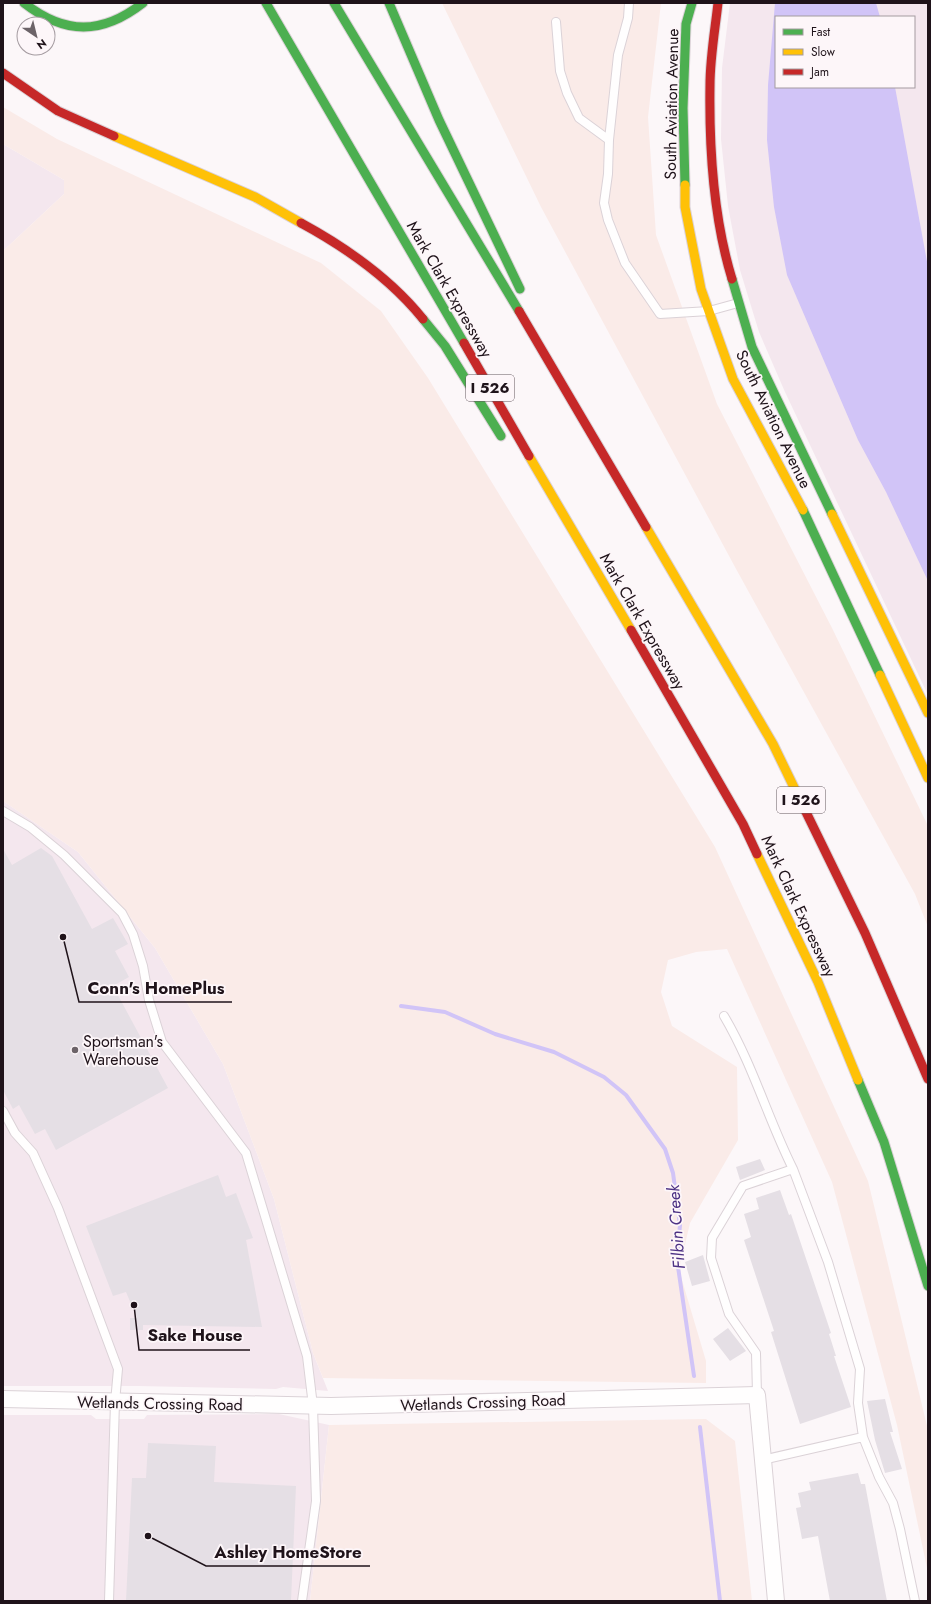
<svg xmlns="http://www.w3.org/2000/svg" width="931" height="1604" font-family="Jost,sans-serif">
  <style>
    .built { fill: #f4e7ee; fill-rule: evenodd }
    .green { fill: #faebe8 }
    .water { fill: #d1c4f7 }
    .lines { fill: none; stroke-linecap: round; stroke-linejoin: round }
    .stream { stroke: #d1c4f7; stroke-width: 4 }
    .building { fill: #e5dfe5 }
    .lane-casing { stroke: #dbd2d7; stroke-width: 10 }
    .street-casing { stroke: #dbd2d7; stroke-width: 18 }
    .fast-casing { stroke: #dbd2d7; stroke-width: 11 }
    .slow-casing { stroke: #dbd2d7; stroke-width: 11 }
    .jam-casing { stroke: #dbd2d7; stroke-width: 11 }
    .lane { stroke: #fffefe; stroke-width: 8 }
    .street { stroke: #fffefe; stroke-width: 16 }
    .fast { stroke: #4caf50; stroke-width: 9 }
    .slow { stroke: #ffc107; stroke-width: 9 }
    .jam { stroke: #c62828; stroke-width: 9 }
    .poi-dot { fill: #6c6368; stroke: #fdf6f9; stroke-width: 1.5 }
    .labels { text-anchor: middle; stroke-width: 3.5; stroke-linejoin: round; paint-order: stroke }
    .shield { fill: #fdf6f9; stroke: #62575d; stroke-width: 1 }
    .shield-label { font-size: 15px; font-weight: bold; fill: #1f131a }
    .street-label { font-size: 16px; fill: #1f131a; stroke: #fdf6f9 }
    .poi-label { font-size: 16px; fill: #1f131a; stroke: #fdf6f9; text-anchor: start }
    .water-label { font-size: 17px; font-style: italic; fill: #4d3284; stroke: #fdf6f9 }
    .leader { fill: none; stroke: #1f131a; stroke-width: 1.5 }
    .callout-dot { fill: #1f131a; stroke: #fdf6f9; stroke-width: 1.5 }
    .callout-label { font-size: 17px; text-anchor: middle; font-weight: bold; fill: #1f131a; stroke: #fdf6f9; stroke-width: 3.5; stroke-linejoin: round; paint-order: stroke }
  </style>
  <rect width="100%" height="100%" fill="#fcf7f9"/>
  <path class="built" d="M730,3H928V695L785,392L759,332L740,270L728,206L721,139L722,68ZM776,17H914V87H776Z
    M3,144L64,180V194L3,251Z
    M3,801L78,852L155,948L223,1064L274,1199L313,1353L328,1391L283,1387L276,1389L138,1386H3Z
    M279,1414L329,1425L310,1601H3V1415H91L96,1419H144L147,1415Z"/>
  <path class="green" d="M442,3H661L648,117L656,235L717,404L832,628L928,826V927L915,894L735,567L541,207Z
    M3,107L57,139L321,263L381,311L428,378L715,847L868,1181L928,1430V1573L897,1425L832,1182L727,949L696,952L668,960L661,992L672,1026L737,1067L738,1140L690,1223L679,1270L706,1361V1383L323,1378L313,1353L274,1199L223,1064L155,948L78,852L3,801V251L64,194V180L3,144Z
    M706,1419L735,1441L752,1601H310L329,1425Z"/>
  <path class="water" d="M775,3H876L880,17H776V87H895L928,267V581L886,492L858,440L787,275L774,207L767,140L768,85Z"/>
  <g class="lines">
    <path class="stream" d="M401,1006L445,1012L495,1034L554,1052L604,1077L626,1095L665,1149L673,1173L680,1225L677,1260L694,1376
      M700,1427L720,1601"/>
  </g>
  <path class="building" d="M41,848L52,856L92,929L113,918L128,944L115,951L129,977L113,986L168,1088L56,1150L45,1129L35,1134L19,1105L13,1109L3,1090V849L12,865Z
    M760,1159L765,1170L740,1180L736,1167Z
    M218,1175L226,1197L236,1193L253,1238L246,1240L262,1327L143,1325V1330H130V1318H137L126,1292L113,1296L86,1226Z
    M780,1190L789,1215L791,1214L831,1333L829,1334L836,1356H834L851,1407L800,1424L771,1332L774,1331L744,1240L751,1237L744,1214L759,1209L756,1198Z
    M703,1255L710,1281L692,1286L685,1262Z
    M728,1328L746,1351L730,1361L713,1339Z
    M885,1399L893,1432H890L902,1469L885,1473L875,1440L867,1401Z
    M148,1443L216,1446L214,1482L296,1486L291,1601H126L132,1478H146Z
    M858,1473L861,1484H865L887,1601H830L818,1536L802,1539L796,1508L801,1507L798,1493L811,1490L809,1482Z"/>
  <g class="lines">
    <defs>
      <path id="lane" d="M556,22L560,71L567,93L579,118L609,140L608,174L604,203L608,220L625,263L660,314L709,311L738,303
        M609,140L618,55L628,18L629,3
        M3,811L30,827L64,855L122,913L133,934L143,966L149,1000L162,1042L246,1153L307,1356L313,1406L316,1501L302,1601
        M724,1016C753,1065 768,1119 793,1169
        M3,1111L15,1133L33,1153L58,1208L118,1369L115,1402L109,1601
        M757,1395L756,1353L729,1314L711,1258L712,1238L743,1186L793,1169L828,1262L860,1369L858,1403L863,1437L762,1460
        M863,1437L879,1477L893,1503L900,1529L915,1601"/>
      <path id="street" d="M3,1399L331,1406L757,1395L776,1601"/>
      <path id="fast" d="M24,3C65,35 102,35 143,3
        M266,3L464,343
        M334,3L519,311
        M389,3L439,120L520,289
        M685,185L683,108L686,24L692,3
        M732,279L752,347L832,514
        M423,319L445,346L501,436
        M803,510L880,675
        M858,1080L884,1142L928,1286"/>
      <path id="slow" d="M114,136L255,197L301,223
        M685,185V207L701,289L733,379L803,510
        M529,456L631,630
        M832,514L928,713
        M646,527L773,744L805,810
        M880,675L928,778
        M757,854L818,982L858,1080"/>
      <path id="jam" d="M718,3C715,30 710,58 710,85C709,149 713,217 732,279
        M3,73L58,111L114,136
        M301,223C347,248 390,278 423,319
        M519,311L646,527
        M464,343L529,456
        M631,630L743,824L757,854
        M805,810L865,933L928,1079"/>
    </defs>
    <use href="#lane" class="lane-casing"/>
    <use href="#street" class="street-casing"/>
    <use href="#fast" class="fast-casing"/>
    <use href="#slow" class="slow-casing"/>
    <use href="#jam" class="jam-casing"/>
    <use href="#lane" class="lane"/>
    <use href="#street" class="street"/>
    <use href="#fast" class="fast"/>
    <use href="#slow" class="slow"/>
    <use href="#jam" class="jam"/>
  </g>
  <circle class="poi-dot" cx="75" cy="1050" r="4"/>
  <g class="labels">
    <g class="shield">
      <rect x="466" y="375" width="48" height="26" rx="3"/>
      <rect x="777" y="787" width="48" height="26" rx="3"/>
    </g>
    <g class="shield-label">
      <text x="490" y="393">I 526</text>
      <text x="801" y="805">I 526</text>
    </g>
    <g class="street-label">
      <text transform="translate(671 104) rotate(-89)" y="6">South Aviation Avenue</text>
      <text transform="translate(450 289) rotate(60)" y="6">Mark Clark Expressway</text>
      <text transform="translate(774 419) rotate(64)" y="6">South Aviation Avenue</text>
      <text transform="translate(643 621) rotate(60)" y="6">Mark Clark Expressway</text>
      <text transform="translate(799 906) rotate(65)" y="6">Mark Clark Expressway</text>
      <text transform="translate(483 1402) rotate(-2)" y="6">Wetlands Crossing Road</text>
      <text transform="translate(160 1403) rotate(1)" y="6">Wetlands Crossing Road</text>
    </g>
    <g class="poi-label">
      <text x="83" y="1047">Sportsman's<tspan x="83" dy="18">Warehouse</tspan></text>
    </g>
    <g class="water-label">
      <text transform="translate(676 1227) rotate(-94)" y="6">Filbin Creek</text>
    </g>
  </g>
  <path class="leader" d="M63 937L79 1002H232M134 1305L139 1350H250M148 1536L206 1566H370"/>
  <g class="callout-dot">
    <circle cx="63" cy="937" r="4"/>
    <circle cx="134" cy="1305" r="4"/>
    <circle cx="148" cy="1536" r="4"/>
  </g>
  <g class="callout-label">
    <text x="156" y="994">Conn's HomePlus</text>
    <text x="195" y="1341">Sake House</text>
    <text x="288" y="1558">Ashley HomeStore</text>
  </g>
  <rect width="931" height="1604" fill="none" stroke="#1f131a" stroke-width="8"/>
  <rect x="775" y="16" width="140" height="72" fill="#fdf6f9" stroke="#a49ba0"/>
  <rect x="783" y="29" width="20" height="6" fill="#4caf50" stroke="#a49ba0"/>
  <text x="811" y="36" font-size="12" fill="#1f131a">Fast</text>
  <rect x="783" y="49" width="20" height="6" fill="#ffc107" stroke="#a49ba0"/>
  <text x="811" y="56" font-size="12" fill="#1f131a">Slow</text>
  <rect x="783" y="69" width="20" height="6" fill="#c62828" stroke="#a49ba0"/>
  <text x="811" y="76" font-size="12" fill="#1f131a">Jam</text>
  <g transform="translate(36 36) rotate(145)"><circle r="19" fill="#fdf6f9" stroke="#a49ba0"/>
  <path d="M0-3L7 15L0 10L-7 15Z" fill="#6c6368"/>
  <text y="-6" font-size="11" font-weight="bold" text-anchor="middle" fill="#1f131a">N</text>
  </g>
</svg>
